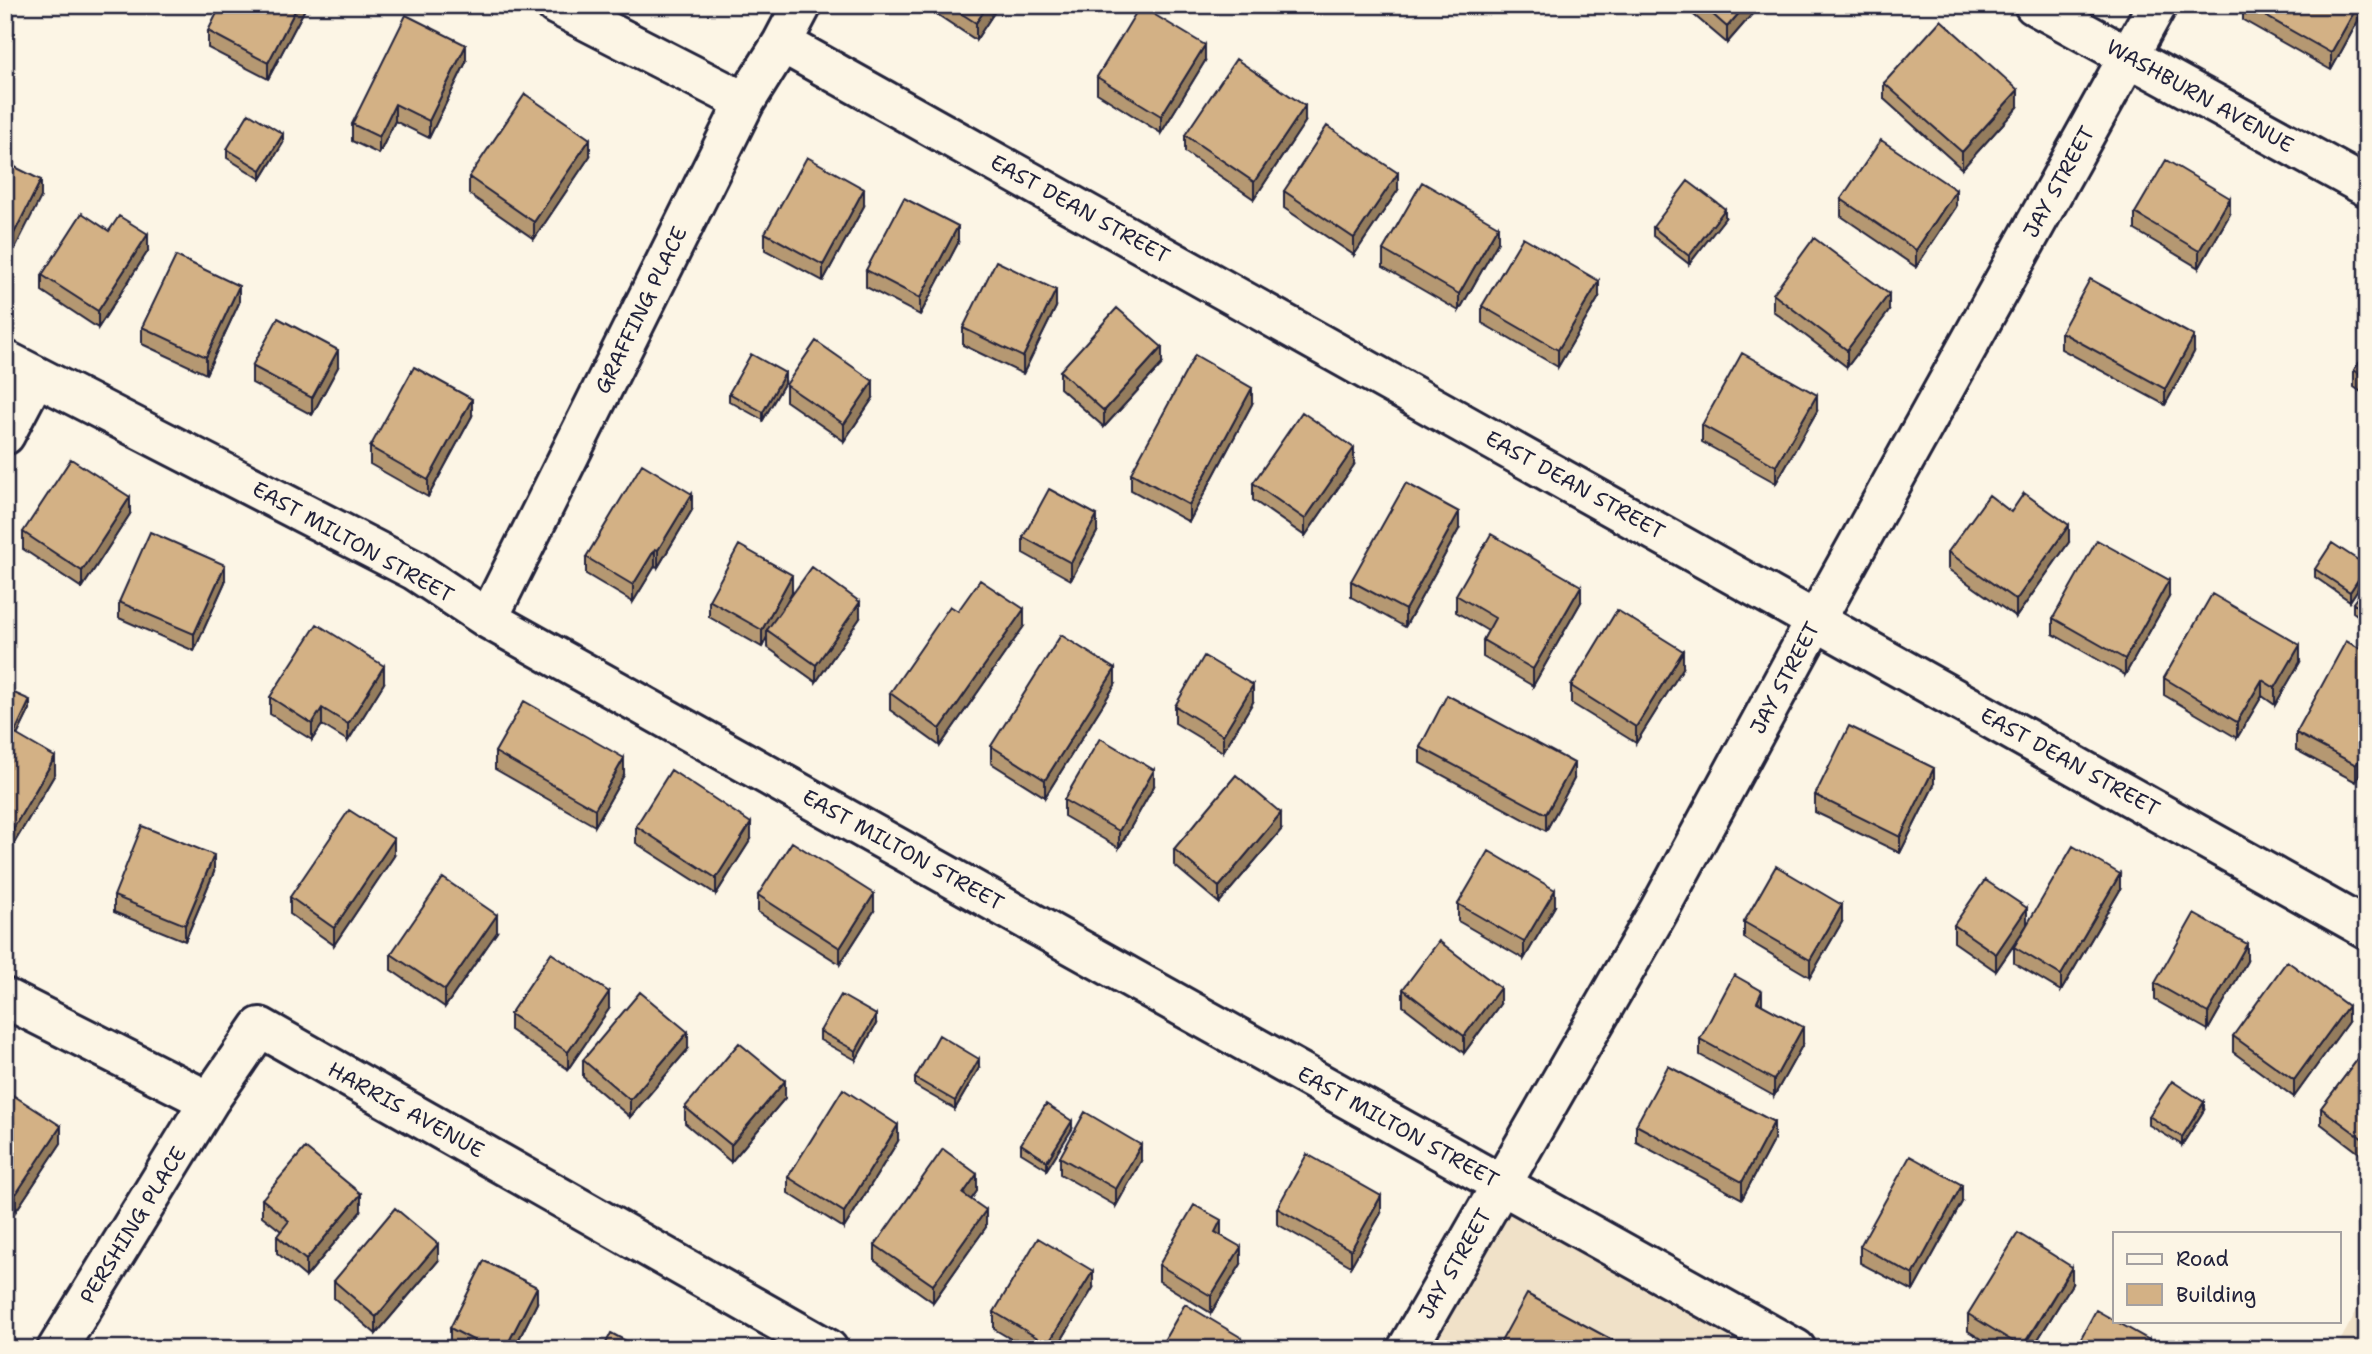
<svg xmlns="http://www.w3.org/2000/svg" width="2372" height="1354" font-family="'Shantell Sans',sans-serif">
  <style>
    .built { fill: #f0e1c8 }
    .lines { fill: none; stroke-linecap: round; stroke-linejoin: round }
    .street-casing { stroke: #22223b; stroke-width: 44 }
    .street { stroke: #fcf5e5; stroke-width: 38 }
    .wall { fill: #b59872; stroke: #22223b; stroke-width: 2 }
    .shaded-wall { fill: #947c5d; stroke: #22223b; stroke-width: 2 }
    .building { fill: #d3b185; stroke: #22223b; stroke-width: 2 }
    .labels { text-anchor: middle; stroke-width: 5; stroke-linejoin: round; paint-order: stroke }
    .street-label { font-size: 21px; fill: #22223b; stroke: #fcf5e5 }
  </style>
  <rect width="100%" height="100%" fill="#fcf5e5"/>
  <filter id="ink" filterUnits="userSpaceOnUse"><feTurbulence type="fractalNoise" baseFrequency=".0143" numOctaves="2"/><feDisplacementMap in="SourceGraphic" scale="14" xChannelSelector="R" yChannelSelector="G"/><feConvolveMatrix kernelMatrix="1 2 1 2 8 2 1 2 1" color-interpolation-filters="sRGB"/></filter>
  <g filter="url(#ink)">
    <path class="built" d="M1491,1203L1757,1349H1408Z
      M2367,1292V1349H2336L2345,1332Z"/>
    <g class="lines">
      <defs>
        <path id="street" d="M556,5L745,102
          M2034,5L2367,187
          M782,43L2367,929
          M5,360L414,570L488,619L1796,1349
          M5,435L36,376
          M488,619L745,102L782,43L802,5
          M5,998L209,1101
          M57,1349L209,1101L260,1027L828,1349
          M1407,1349L1658,912L1816,620L2157,5"/>
      </defs>
      <use href="#street" class="street-casing"/>
      <use href="#street" class="street"/>
    </g>
    <path class="wall" d="M307,5L268,79L208,48V31Z
      M923,5H999L976,40Z
      M1682,5H1760L1727,43Z
      M2243,5H2358V21L2331,70L2243,20Z
      M1205,61L1161,133L1097,93V77Z
      M466,62L429,138L395,121L379,154L352,141V124Z
      M1884,83L2018,107L1962,169L1884,99Z
      M1305,122L1254,199L1185,152V135Z
      M283,143L261,179L227,158V149Z
      M590,156L534,239L469,194V177Z
      M1398,190L1354,255L1284,208V191Z
      M1841,199L1956,207L1916,267L1841,216Z
      M864,206L823,281L765,250V233Z
      M2135,213L2230,214L2199,268L2135,230Z
      M1725,218L1689,264L1653,236V227Z
      M109,231L148,251L98,328L42,291V275Z
      M1498,242L1459,311L1383,267V250Z
      M958,243L920,315L866,287V270Z
      M1773,294L1889,311L1847,367L1773,311Z
      M1599,297L1558,367L1482,323V306Z
      M239,303L206,374L142,344V327Z
      M1056,307L1023,374L963,345V328Z
      M2061,332L2194,352L2165,405L2061,349Z
      M2367,352V396L2354,387V370Z
      M1162,364L1104,427L1060,388V371Z
      M252,366L338,367L312,415L252,383Z
      M785,382L763,420L729,401V393Z
      M786,385L873,398L844,441L786,401Z
      M1252,404L1189,522L1131,490V473Z
      M1817,411L1776,483L1702,442V425Z
      M472,416L428,497L370,464V447Z
      M1354,465L1305,536L1253,500V483Z
      M692,510L658,567L655,566L633,602L586,574V557Z
      M2011,512L2069,542L2016,617L1948,569V552Z
      M130,514L82,588L23,549V532Z
      M1459,529L1405,627L1351,597V581Z
      M1097,532L1071,580L1023,553V537Z
      M2367,566V575L2350,601L2315,577V569Z
      M225,582L194,651L119,618V602Z
      M2367,585V622L2353,612V603Z
      M792,592L784,607L860,618L816,682L767,647V637L762,647L709,617V600Z
      M1456,595L1581,602L1533,686L1483,657V640L1488,631L1456,612Z
      M2169,597L2125,675L2053,634V618Z
      M958,611L1024,626L940,746L890,710V693Z
      M2367,652L2356,782L2296,750V733Z
      M2300,662L2275,705L2262,696L2237,738L2164,695V678Z
      M1683,668L1636,743L1571,703V686Z
      M384,683L348,741L322,725L312,740L270,714V697Z
      M1115,685L1045,797L991,763V746Z
      M5,689L30,709L17,735L55,774L7,855H5Z
      M1253,702L1223,752L1175,723V706Z
      M1420,747L1574,779L1546,831L1420,763Z
      M495,752L624,775L595,826L495,769Z
      M1934,785L1900,853L1815,812V795Z
      M1154,786L1119,848L1064,816V800Z
      M636,826L751,839L716,894L636,843Z
      M1281,830L1219,903L1174,865V849Z
      M394,856L334,945L290,914V897Z
      M214,872L185,941L114,912V896Z
      M2120,890L2061,991L2014,963V947L2023,932L1996,971L1954,942V925L2027,924Z
      M758,895L874,911L840,964L758,912Z
      M1458,904L1555,906L1524,959L1458,921Z
      M1744,922H1842L1810,977L1744,938Z
      M497,932L445,1007L391,970V954Z
      M2247,961L2208,1030L2155,1000V983Z
      M1403,989L1500,1004L1464,1053L1403,1006Z
      M609,1009L568,1069L510,1030V1014Z
      M2348,1022L2294,1097L2233,1052V1036Z
      M876,1024L856,1060L820,1040V1031Z
      M1700,1039L1803,1044L1774,1096L1700,1055Z
      M2367,1047V1159L2321,1124V1108Z
      M688,1049L630,1117L583,1077V1060Z
      M979,1068L955,1109L915,1086V1078Z
      M5,1090L61,1143L16,1211L5,1204Z
      M785,1098L731,1162L685,1123V1107Z
      M2204,1110L2182,1145L2149,1125V1116Z
      M1636,1125L1774,1139L1742,1199L1636,1142Z
      M1072,1129L1047,1169L1021,1153V1144Z
      M898,1141L844,1228L788,1193V1177Z
      M1060,1157L1141,1161L1116,1206L1060,1174Z
      M977,1191L971,1200L986,1227L933,1302L875,1261V1245Z
      M262,1199L361,1211L306,1277L277,1253V1236L281,1231L262,1216Z
      M1962,1202L1913,1291L1860,1263V1246Z
      M1277,1208L1381,1213L1351,1266L1277,1224Z
      M438,1261L376,1334L334,1298V1281Z
      M1241,1264L1211,1313L1159,1281V1265Z
      M2072,1284L2032,1349H1997L1968,1331V1314Z
      M1093,1288L1056,1349H1028L994,1329V1312Z
      M537,1303L514,1349H457L450,1345V1328Z"/>
    <path class="shaded-wall" d="M298,5H307L268,79V63Z
      M988,5H999L976,40V23Z
      M1746,5H1760L1727,43V27Z
      M2358,5V21L2331,70V53Z
      M466,45V62L429,138V121Z
      M1205,45V61L1161,133V116Z
      M2018,90V107L1962,169V152Z
      M395,104V121L379,154V137Z
      M1305,106V122L1254,199V182Z
      M283,134V143L261,179V170Z
      M590,139V156L534,239V222Z
      M1398,173V190L1354,255V238Z
      M41,180V197L5,268V251Z
      M864,189V206L823,281V265Z
      M1956,190V207L1916,267V250Z
      M2230,198V214L2199,268V251Z
      M1725,209V218L1689,264V256Z
      M958,226V243L920,315V298Z
      M1498,226V242L1459,311V294Z
      M148,234V251L98,328V311Z
      M1599,281V297L1558,367V350Z
      M239,286V303L206,374V357Z
      M1056,290V307L1023,374V357Z
      M1889,294V311L1847,367V350Z
      M2194,336V352L2165,405V389Z
      M1162,347V364L1104,427V411Z
      M338,350V367L312,415V398Z
      M785,373V382L763,420V412Z
      M873,381V398L844,441V424Z
      M1252,388V404L1189,522V505Z
      M1817,395V411L1776,483V466Z
      M472,399V416L428,497V480Z
      M1354,448V465L1305,536V519Z
      M692,494V510L658,567V550Z
      M130,497V514L82,588V571Z
      M1459,512V529L1405,627V610Z
      M1097,515V532L1071,580V563Z
      M2069,525V542L2016,617V600Z
      M655,549V566L633,602V585Z
      M225,565V582L194,651V634Z
      M2367,567V575L2350,601V592Z
      M792,575V592L770,632L767,630V637L762,647V630Z
      M2169,580V597L2125,675V659Z
      M1581,586V602L1533,686V669Z
      M860,602V618L816,682V665Z
      M1024,609V626L940,746V729Z
      M2300,645V662L2275,705V688Z
      M1683,651V668L1636,743V727Z
      M384,666V683L348,741V724Z
      M1115,669V685L1045,797V780Z
      M2262,680V696L2237,738V722Z
      M1253,685V702L1223,752V735Z
      M30,700V709L13,744V735Z
      M322,708V725L312,740V724Z
      M2367,746V762L2356,782V765Z
      M55,757V774L7,855V839Z
      M624,758V775L595,826V809Z
      M1574,763V779L1546,831V814Z
      M1934,768V785L1900,853V837Z
      M1154,770V786L1119,848V831Z
      M1281,813V830L1219,903V887Z
      M751,823V839L716,894V878Z
      M394,839V856L334,945V928Z
      M214,855V872L185,941V925Z
      M2120,874V890L2061,991V975Z
      M1555,890V906L1524,959V942Z
      M874,894V911L840,964V948Z
      M1842,905V922L1810,977V960Z
      M2027,908V925L1996,971V954Z
      M497,915V932L445,1007V990Z
      M2247,944V961L2208,1030V1013Z
      M1500,988V1004L1464,1053V1036Z
      M1762,991V1008L1757,1002Z
      M609,992V1009L568,1069V1052Z
      M2348,1006V1022L2294,1097V1080Z
      M876,1015V1024L856,1060V1051Z
      M1803,1027V1044L1774,1096V1080Z
      M688,1032V1049L630,1117V1100Z
      M979,1059V1068L955,1109V1101Z
      M785,1081V1098L731,1162V1145Z
      M2204,1102V1110L2182,1145V1137Z
      M1072,1121V1129L1047,1169V1161Z
      M1774,1122V1139L1742,1199V1182Z
      M898,1125V1141L844,1228V1212Z
      M61,1126V1143L16,1211V1194Z
      M1141,1145V1161L1116,1206V1189Z
      M977,1174V1191L963,1211V1194Z
      M1962,1185V1202L1913,1291V1275Z
      M361,1194V1211L306,1277V1260Z
      M1381,1196V1213L1351,1266V1250Z
      M986,1210V1227L933,1302V1285Z
      M1221,1220V1237L1215,1232Z
      M438,1244V1261L376,1334V1317Z
      M1241,1247V1264L1211,1313V1296Z
      M2072,1267V1284L2032,1349H2022Z
      M1093,1271V1288L1056,1349H1048V1344Z
      M537,1287V1303L514,1349H505Z
      M1242,1338V1349H1236Z
      M2149,1340V1349H2144Z"/>
    <path class="building" d="M221,5H298L268,63L208,31Z
      M948,5H988L976,23Z
      M1702,5H1746L1727,27Z
      M2246,5H2358L2331,53Z
      M1140,6L1205,45L1161,116L1097,77Z
      M406,15L466,45L429,121L395,104L379,137L352,124Z
      M1941,20L2018,90L1962,152L1884,83Z
      M1236,59L1305,106L1254,182L1185,135Z
      M525,94L590,139L534,222L469,177Z
      M249,113L283,134L261,170L227,149Z
      M1327,126L1398,173L1354,238L1284,191Z
      M1881,140L1956,190L1916,250L1841,199Z
      M807,157L864,189L823,265L765,233Z
      M2166,160L2230,198L2199,251L2135,213Z
      M5,162L41,180L5,251Z
      M1688,181L1725,209L1689,256L1653,227Z
      M1422,182L1498,226L1459,294L1383,250Z
      M904,198L958,226L920,298L866,270Z
      M82,213L109,231L119,216L148,234L98,311L42,275Z
      M1523,237L1599,281L1558,350L1482,306Z
      M1814,238L1889,294L1847,350L1773,294Z
      M176,256L239,286L206,357L142,327Z
      M996,261L1056,290L1023,357L963,328Z
      M2090,279L2194,336L2165,389L2061,332Z
      M1117,308L1162,347L1104,411L1060,371Z
      M278,318L338,350L312,398L252,366Z
      M816,341L873,381L844,424L786,385Z
      M2367,352V379L2354,370Z
      M1742,353L1817,395L1776,466L1702,425Z
      M751,354L785,373L763,412L729,393Z
      M1195,355L1252,388L1189,505L1131,473Z
      M414,367L472,399L428,480L370,447Z
      M1302,412L1354,448L1305,519L1253,483Z
      M71,459L130,497L82,571L23,532Z
      M642,464L692,494L658,550L655,549L633,585L586,557Z
      M1406,483L1459,512L1405,610L1351,581Z
      M1049,489L1097,515L1071,563L1023,537Z
      M2024,493L2069,525L2016,600L1948,552L1989,495L2011,512Z
      M150,532L225,565L194,634L119,602Z
      M1491,534L1581,586L1533,669L1483,640L1495,618L1456,595Z
      M2097,540L2169,580L2125,659L2053,618Z
      M2332,543L2367,566L2350,592L2315,569Z
      M739,545L792,575L762,630L709,600Z
      M812,567L860,602L816,665L767,630Z
      M980,580L1024,609L940,729L890,693L950,606L958,611Z
      M2367,585V613L2353,603Z
      M2212,594L2300,645L2275,688L2262,680L2237,722L2164,678Z
      M1617,610L1683,651L1636,727L1571,686Z
      M317,624L384,666L348,724L322,708L312,724L270,697Z
      M1061,635L1115,669L1045,780L991,746Z
      M2346,641L2367,652V746L2356,765L2296,733Z
      M1204,656L1253,685L1223,735L1175,706Z
      M5,689L30,700L14,734L5,728Z
      M1447,695L1574,763L1546,814L1420,747Z
      M524,701L624,758L595,809L495,752Z
      M1849,726L1934,768L1900,837L1815,795Z
      M5,728L55,757L7,839L5,838Z
      M1100,738L1154,770L1119,831L1064,800Z
      M671,770L751,823L716,878L636,826Z
      M1236,775L1281,813L1219,887L1174,849Z
      M349,810L394,839L334,928L290,897Z
      M142,826L214,855L185,925L114,896Z
      M792,842L874,894L840,948L758,895Z
      M2073,846L2120,874L2061,975L2014,947Z
      M1489,851L1555,890L1524,942L1458,904Z
      M1776,866L1842,905L1810,960L1744,922Z
      M443,878L497,915L445,990L391,954Z
      M1985,880L2027,908L1996,954L1954,925Z
      M2194,914L2247,944L2208,1013L2155,983Z
      M1439,941L1500,988L1464,1036L1403,989Z
      M551,953L609,992L568,1052L510,1014Z
      M2287,961L2348,1006L2294,1080L2233,1036Z
      M1734,975L1762,991L1757,1002L1803,1027L1774,1080L1700,1039Z
      M640,992L688,1032L630,1100L583,1060Z
      M841,995L876,1015L856,1051L820,1031Z
      M939,1035L979,1059L955,1101L915,1078Z
      M739,1043L785,1081L731,1145L685,1107Z
      M2367,1047V1142L2321,1108Z
      M1668,1066L1774,1122L1742,1182L1636,1125Z
      M2172,1081L2204,1102L2182,1137L2149,1116Z
      M843,1089L898,1125L844,1212L788,1177Z
      M5,1090L61,1126L16,1194L5,1188Z
      M1046,1104L1072,1121L1047,1161L1021,1144Z
      M1085,1112L1141,1145L1116,1189L1060,1157Z
      M305,1148L361,1194L306,1260L277,1236L289,1221L262,1199Z
      M943,1149L977,1174L963,1194L986,1210L933,1285L875,1245Z
      M1307,1154L1381,1196L1351,1250L1277,1208Z
      M1910,1156L1962,1185L1913,1275L1860,1246Z
      M1194,1205L1221,1220L1215,1232L1241,1247L1211,1296L1159,1265Z
      M395,1208L438,1244L376,1317L334,1281Z
      M2018,1233L2072,1267L2022,1347L1968,1314Z
      M1038,1238L1093,1271L1048,1344L994,1312Z
      M484,1261L537,1287L505,1349H490L450,1328Z
      M1527,1294L1629,1349H1497Z
      M1185,1304L1242,1338L1236,1349H1159Z
      M2096,1310L2149,1340L2144,1349H2075Z
      M611,1333L641,1349H603Z"/>
  </g>
  <g class="labels">
    <g class="street-label">
      <text transform="translate(2200 96) rotate(29)" y="7">WASHBURN AVENUE</text>
      <text transform="translate(2059 182) rotate(-61)" y="7">JAY STREET</text>
      <text transform="translate(1080 209) rotate(29)" y="7">EAST DEAN STREET</text>
      <text transform="translate(641 310) rotate(-64)" y="7">GRAFFING PLACE</text>
      <text transform="translate(1575 485) rotate(29)" y="7">EAST DEAN STREET</text>
      <text transform="translate(353 542) rotate(29)" y="7">EAST MILTON STREET</text>
      <text transform="translate(1785 678) rotate(-62)" y="7">JAY STREET</text>
      <text transform="translate(2070 762) rotate(29)" y="7">EAST DEAN STREET</text>
      <text transform="translate(903 850) rotate(29)" y="7">EAST MILTON STREET</text>
      <text transform="translate(406 1110) rotate(29)" y="7">HARRIS AVENUE</text>
      <text transform="translate(1398 1127) rotate(29)" y="7">EAST MILTON STREET</text>
      <text transform="translate(133 1225) rotate(-58)" y="7">PERSHING PLACE</text>
      <text transform="translate(1455 1264) rotate(-60)" y="7">JAY STREET</text>
    </g>
  </g>
  <rect width="2372" height="1354" fill="none" stroke="#fcf5e5" stroke-width="28"/>
  <rect x="14" y="14" width="2344" height="1326" fill="none" stroke="#22223b" stroke-width="2.5" filter="url(#ink)"/>
  <rect x="2113" y="1232" width="228" height="91" fill="#fcf5e5" stroke="#a5a1a1" stroke-width="2"/>
  <rect x="2127" y="1254" width="35" height="10" fill="#fcf5e5" stroke="#a5a1a1" stroke-width="2"/>
  <text x="2176" y="1266" font-size="21" fill="#22223b">Road</text>
  <rect x="2127" y="1284" width="35" height="21" fill="#d3b185" stroke="#a5a1a1" stroke-width="2"/>
  <text x="2176" y="1302" font-size="21" fill="#22223b">Building</text>
</svg>
